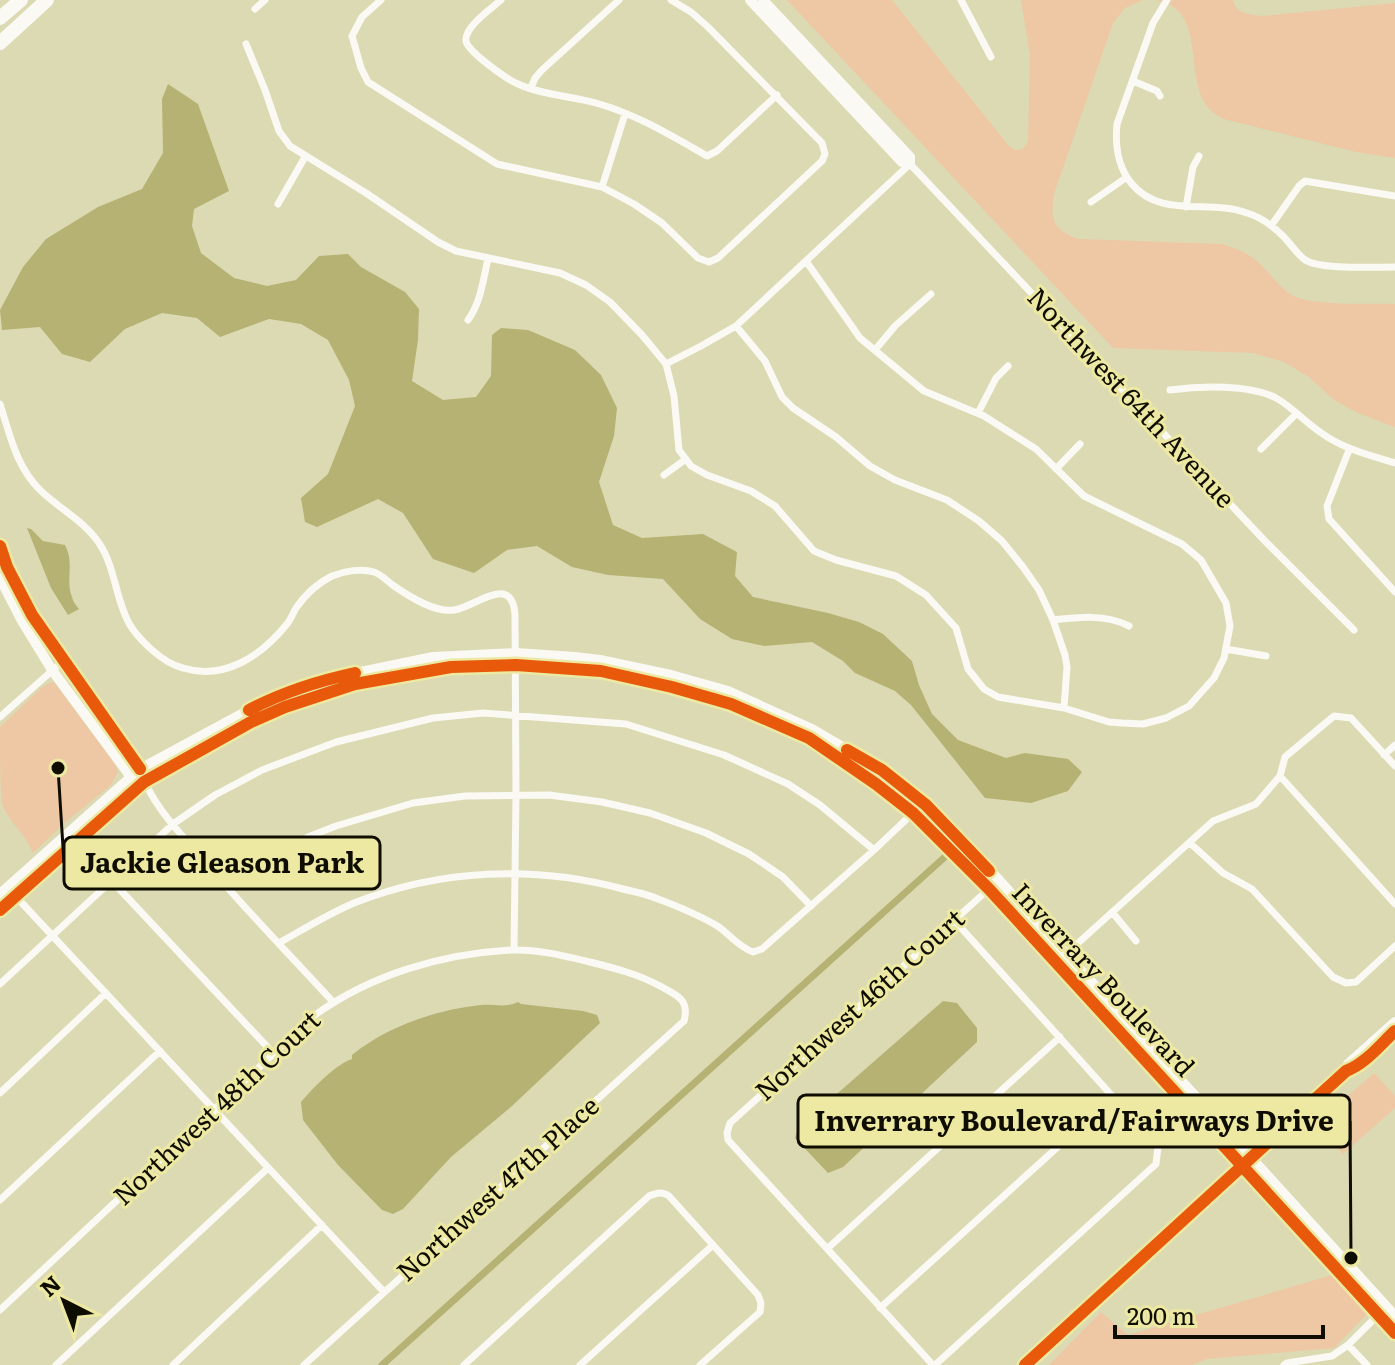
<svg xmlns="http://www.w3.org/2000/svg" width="1395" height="1365" font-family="Literata,serif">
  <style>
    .green { fill: #eec7a4 }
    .water { fill: #b6b273 }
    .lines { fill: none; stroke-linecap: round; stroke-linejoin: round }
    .canal { stroke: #b6b273; stroke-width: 7 }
    .street { stroke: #faf9f4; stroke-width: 7 }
    .secondary { stroke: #faf9f4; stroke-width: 10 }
    .highway { stroke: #faf9f4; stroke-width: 14 }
    .cycleway-casing { stroke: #ede9a2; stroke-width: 17 }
    .cycleway { stroke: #e8590c; stroke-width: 12 }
    .labels { text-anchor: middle; stroke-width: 6; stroke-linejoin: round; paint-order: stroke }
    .street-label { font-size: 26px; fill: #0f0d00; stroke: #ede9a2 }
    .leader { fill: none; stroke: #0f0d00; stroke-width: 3 }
    .callout-dot { fill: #0f0d00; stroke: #ede9a2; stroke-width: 3 }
    .callout { fill: #ede9a2; stroke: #0f0d00; stroke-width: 3 }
    .callout-label { font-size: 28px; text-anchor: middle; font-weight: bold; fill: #0f0d00 }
  </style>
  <rect width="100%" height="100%" fill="#dcdab3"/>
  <path class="green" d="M787,0H892L1009,146L1015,150L1023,149L1028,141L1030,56L1021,0H1143L1125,8L1113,23L1054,194C1050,220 1053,230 1079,239L1222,244C1237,249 1249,253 1260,264C1272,275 1280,290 1296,297C1318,306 1370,303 1395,304V427L1358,413L1334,400L1309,377L1284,362L1253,353L1113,348Z
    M1157,0H1233C1237,14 1248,14 1261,16L1395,3V158L1356,152L1224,119C1217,115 1209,111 1205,103C1188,78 1200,27 1175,8C1170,4 1163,2 1157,0Z
    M54,682L115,764L118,772L111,785L68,820L33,853C26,834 9,823 2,804C0,791 0,744 0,727L41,688L49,683Z
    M1374,1073L1395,1096V1108L1343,1154L1316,1124Z
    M1332,1275L1368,1313L1334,1348L1207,1359L1192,1365H1049L1101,1312L1128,1335Z"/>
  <path class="water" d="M168,84L198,104L229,191L194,209L192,226L201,253L234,278L267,286L296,280L319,256L348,254L361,267L405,292L419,309L418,340L412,381L443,400L476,397L491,376L492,335L501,328L528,330L575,350L601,375L617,408L614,436L599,482L613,525L642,538L703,534L737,552L735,576L753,597L828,613L859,622L883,634L912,661L919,685L932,714L958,740L1006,758L1025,753L1068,759L1082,772L1068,791L1031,803L985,798L911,705L895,691L855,673L843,661L812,642L764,646L732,639L700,619L663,579L608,575L572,567L537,546L507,550L474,573L433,559L403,513L378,499L317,527L305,522L301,498L328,474L355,406L349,380L328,340L301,324L269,319L220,337L197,318L162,313L125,329L90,362L62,354L40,327L2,330L0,310L23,267L46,239L98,207L142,189L163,153L162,99Z
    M27,528L31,529L43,541L65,545C75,564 65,580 72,597C73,602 76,605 79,609L68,615L51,588Z
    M943,1001L957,1003L977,1028V1042L843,1167L828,1173L795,1138L798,1128Z
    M518,1002L521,1004L583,1011L597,1015L600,1023L512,1106L451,1157L403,1209L393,1214L382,1210L338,1165L303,1120L301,1102C312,1089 336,1064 352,1059V1055C388,1026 435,1010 481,1005C495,1004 506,1008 518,1002Z"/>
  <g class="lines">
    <path class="canal" d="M382,1365L947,855"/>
    <path class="street" d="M381,0L362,17L352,36L361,68L368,82L497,164L602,187L634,204L662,223L698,258L709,262L718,258L822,161L825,154L822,143L708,27L691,12L671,0
      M501,0C491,9 464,27 466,41C468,52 508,80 518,84C542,95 571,96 596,103C636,114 672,136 707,156L717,151L777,95
      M961,0L991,57
      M1167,0L1153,23L1117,124C1115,145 1117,165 1131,183C1160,219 1208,199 1247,213C1260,217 1273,226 1283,236C1290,243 1296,253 1304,259C1317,270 1375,267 1395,267
      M255,9L265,0
      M246,44L265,90L279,131L290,146L366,193L438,242L456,251L560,273L586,285L610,302L642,335L666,364L674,396L679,450L691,466L707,475L751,491L775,506L814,551L836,560L896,576L926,595L956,628L968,669L984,689L998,697L1064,708L1109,722L1122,723L1143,724L1166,718L1189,706L1214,678L1224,658L1230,626L1226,603L1201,560L1182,544L1084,496L1036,449L984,416L924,391L860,338L806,261
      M1133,81L1157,91L1160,96
      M531,88L535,78L542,70L619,0
      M602,187L625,114
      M1091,202L1127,177
      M278,204L305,157
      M1186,207L1193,167L1199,156
      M1271,226L1299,186L1305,181L1395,196
      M468,320C481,302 483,280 488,259
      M736,326L765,361L782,397L793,408L836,437L870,466L895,480L947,500L979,521L1002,541L1023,567L1039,590L1053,620L1065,655L1067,667L1064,708
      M875,350L895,326L931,294
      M666,364L701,346L736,326L910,164L1264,540L1354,630
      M1170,390C1200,386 1249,384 1276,398C1291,406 1305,422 1320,432C1343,449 1369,455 1395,463
      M0,404C10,435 16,467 41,491C60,509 84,521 99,543C114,565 115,593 126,617C131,630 142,641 152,650C161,658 171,665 183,668C225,681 262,655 287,624C291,619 293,613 296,608C305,595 318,583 332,576C344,571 362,568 374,572C381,574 388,582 394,586C410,597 435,613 454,610C476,607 512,572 515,615L516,795L514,950
      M978,413L996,378L1008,366
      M1261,449L1296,414
      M1349,450L1327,506L1329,519L1395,592
      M1056,469L1080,444
      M664,475L686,459
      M1053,620C1079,617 1105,614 1129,626
      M1226,649L1266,656
      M0,717L63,661
      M1384,755L1395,745
      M140,769C150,802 177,830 199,855C242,906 288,953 333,1002
      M1280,776L1395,904
      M1190,843L1223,873L1252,889L1333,977L1346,983L1356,982L1395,946
      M111,880L273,1053
      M225,885L261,861L308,837L336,826L413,803L465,796L549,795L602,802L650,813L706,833L749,854L783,877L811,906
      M7,887L384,1292
      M1112,912L1136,941
      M279,943C304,929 328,914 354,903C440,869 535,865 623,889C635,892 647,894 658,899C675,905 705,918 719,927C731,936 739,947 753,952L762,949L874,850L913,813
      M1056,963L1213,821L1256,804L1280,776L1285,757L1334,716L1351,718L1395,766
      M0,984L173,824L215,795L262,770L336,742L433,718L483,713L626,724L724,755L788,784L820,805L874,850
      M0,1093L106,993
      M0,1200L160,1051
      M828,1248L1060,1037
      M880,1308L1113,1097
      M0,1310L315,1015C372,974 442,954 511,950C537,949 565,956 590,962C614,968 638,974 660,986C676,995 690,999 684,1021L304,1365
      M1348,1345L1367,1365
      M56,1365L268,1168
      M173,1365L322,1225
      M464,1365L649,1196C657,1193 662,1191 669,1196L758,1295L761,1303L760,1312L700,1365
      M580,1365L713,1245
      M933,1365L728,1140L727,1133L730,1123L991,887
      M935,1365L1156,1164L1158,1147L954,920
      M1284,1365L1287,1363L1332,1356L1348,1345L1379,1314"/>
    <path class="secondary" d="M750,0L902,162L910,164
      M763,0L910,157V164
      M0,546L7,567L32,615L140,769
      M0,578L22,621L52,670L131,777
      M0,894L140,769L273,697L327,679L433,657L516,653L575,657L600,660L671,675L728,691L812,729L882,770L926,805L999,880L1395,1316
      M0,910L144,782L251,722L285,707L355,684L451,667L516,665L601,671L672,687L731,704L809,738L876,784L913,813L989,889L1395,1333
      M1346,1071L1348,1064L1395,1022
      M1025,1365L1301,1112L1346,1071C1365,1064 1380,1045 1395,1031"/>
    <path class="highway" d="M0,18L21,0
      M0,43L47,0"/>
    <defs>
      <path id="cycleway" d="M0,546L7,567L32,615L140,769
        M249,710C283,692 318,681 355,673
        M847,750L882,770L926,805L989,871
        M0,910L144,782L251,722L285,707L355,684L451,667L516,665L601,671L672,687L731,704L809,738L876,784L913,813L989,889L1395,1333
        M1025,1365L1301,1112L1346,1071C1365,1064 1380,1045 1395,1031"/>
    </defs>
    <use href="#cycleway" class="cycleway-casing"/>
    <use href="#cycleway" class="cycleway"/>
  </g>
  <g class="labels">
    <g class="street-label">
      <text transform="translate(1131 398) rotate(47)" y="9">Northwest 64th Avenue</text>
      <text transform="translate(1103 980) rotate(47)" y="9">Inverrary Boulevard</text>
      <text transform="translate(860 1005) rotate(-42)" y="9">Northwest 46th Court</text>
      <text transform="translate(217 1108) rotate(-43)" y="9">Northwest 48th Court</text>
      <text transform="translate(498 1189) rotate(-42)" y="9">Northwest 47th Place</text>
    </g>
  </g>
  <path class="leader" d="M58 768L64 863M1351 1258L1350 1121"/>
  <g class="callout-dot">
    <circle cx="58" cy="768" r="8"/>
    <circle cx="1351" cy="1258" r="8"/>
  </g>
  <g class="callout">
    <rect x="64" y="837" width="316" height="52" rx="8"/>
    <rect x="798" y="1095" width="552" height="52" rx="8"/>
  </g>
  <g class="callout-label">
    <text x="222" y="873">Jackie Gleason Park</text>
    <text x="1074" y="1131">Inverrary Boulevard/Fairways Drive</text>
  </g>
  <g transform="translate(64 1301) rotate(318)" stroke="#ede9a2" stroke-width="6" paint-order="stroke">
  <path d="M0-6L14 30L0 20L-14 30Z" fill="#0f0d00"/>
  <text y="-12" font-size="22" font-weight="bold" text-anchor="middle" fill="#0f0d00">N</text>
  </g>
  <path d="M1115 1325v12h208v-12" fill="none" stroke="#0f0d00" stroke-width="4"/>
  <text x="1127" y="1325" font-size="24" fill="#0f0d00" stroke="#ede9a2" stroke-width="6" paint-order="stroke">200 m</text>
</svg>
